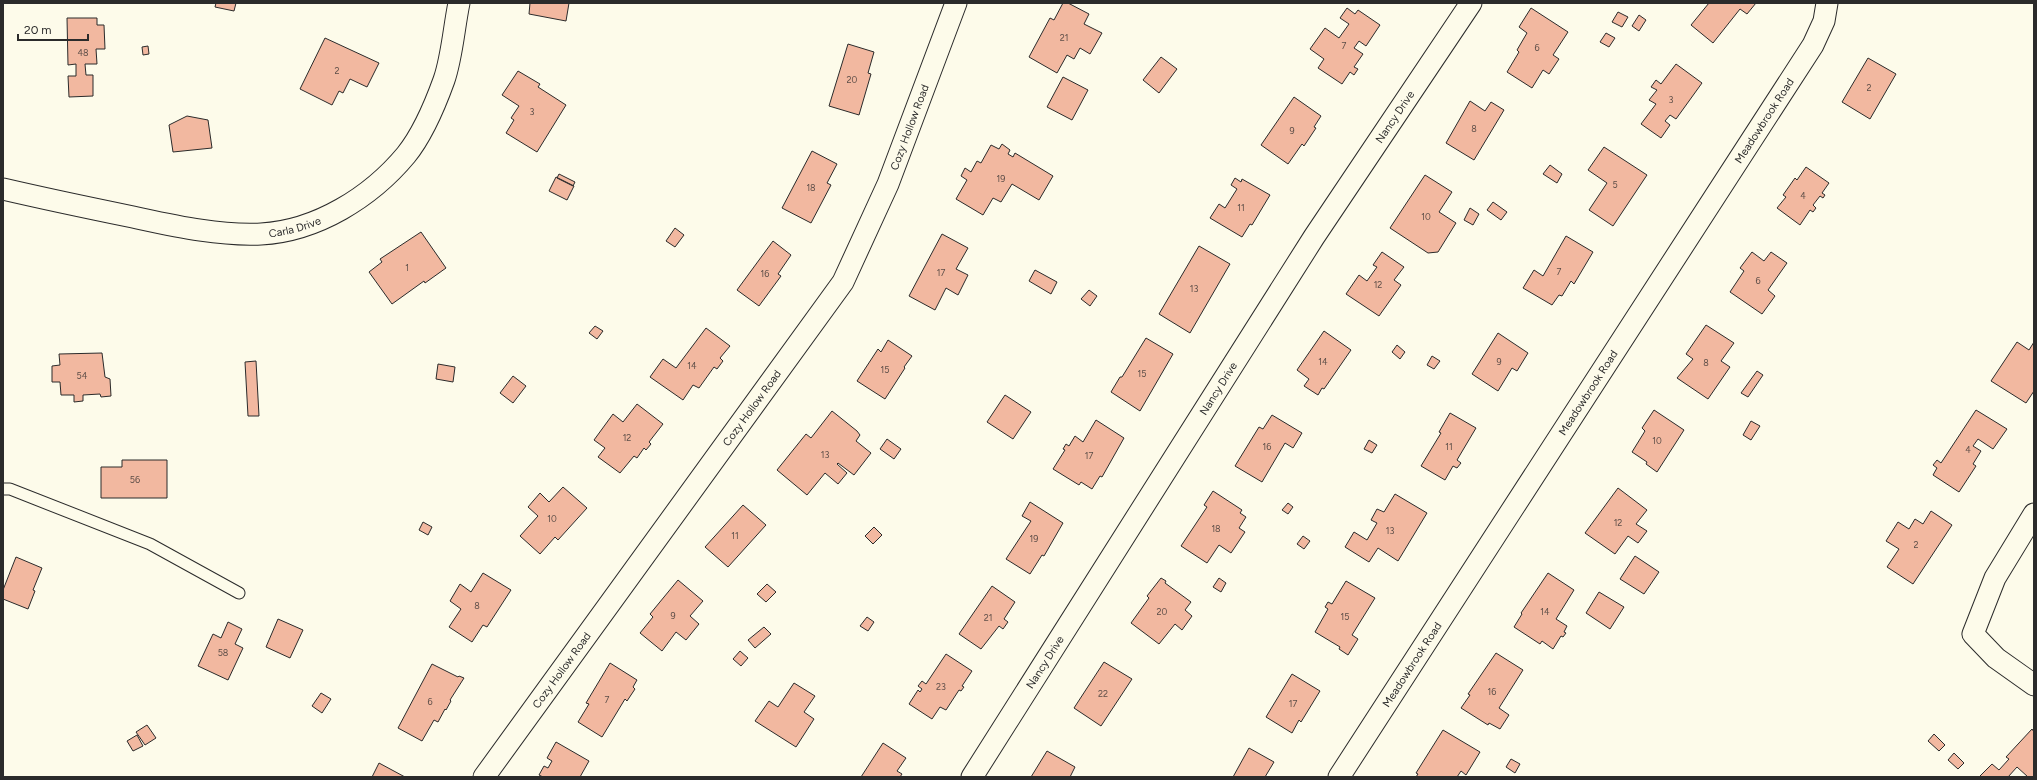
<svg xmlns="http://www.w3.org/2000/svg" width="2037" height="780" font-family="Figtree,sans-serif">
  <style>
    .building { fill: #f2b8a0; stroke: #2b2b2b }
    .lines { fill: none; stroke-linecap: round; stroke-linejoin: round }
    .lane-casing { stroke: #2b2b2b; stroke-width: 13 }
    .street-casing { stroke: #2b2b2b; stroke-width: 23 }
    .lane { stroke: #fdfbea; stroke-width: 11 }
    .street { stroke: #fdfbea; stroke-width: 21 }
    .labels { text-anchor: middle; stroke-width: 3; stroke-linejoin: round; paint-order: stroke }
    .number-label { font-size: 9px; fill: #5d4e48 }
    .street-label { font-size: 11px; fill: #2b2b2b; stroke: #fdfbea }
  </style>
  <rect width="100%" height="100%" fill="#fdfbea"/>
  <path class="building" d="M216,3H236L234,11L215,7Z
    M530,3H569L566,21L529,14Z
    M1063,3H1068L1089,14L1084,24L1102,33L1090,54L1080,48L1074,59L1067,55L1057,73L1029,57L1050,18L1054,20Z
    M1709,3H1756L1747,14L1740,9L1713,43L1691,25Z
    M1347,8L1355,14L1358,10L1380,25L1366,46L1359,41L1354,48L1363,54L1354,67L1358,69L1354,75L1350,72L1342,84L1318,68L1324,59L1310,49L1325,28L1339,38L1349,24L1340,18Z
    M1531,8L1568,32L1553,55L1559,59L1549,74L1543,70L1532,88L1507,72L1519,52L1517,50L1527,33L1519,27Z
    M1618,12L1628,17L1622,27L1612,22Z
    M1639,15L1646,20L1639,31L1632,26Z
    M67,18H97V25H104L105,49H96L97,64H85L86,75H93V96L69,97L68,76H76V64L68,65Z
    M1606,33L1615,38L1609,47L1600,42Z
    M325,38L379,63L367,87L350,79L343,93L339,91L332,105L300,89Z
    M848,44L874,52L868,73L871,74L859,115L829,106Z
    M148,46L149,54L143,55L142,47Z
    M1161,57L1177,69L1159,93L1143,80Z
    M1868,58L1896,74L1870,119L1842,102Z
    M1676,64L1702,83L1676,119L1670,115L1665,121L1670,125L1661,138L1641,124L1656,104L1649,100L1657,90L1651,87L1656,80L1661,84Z
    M518,71L540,84L538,87L566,105L537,152L506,133L514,120L511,118L519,106L502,95Z
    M1063,77L1088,90L1072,120L1047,107Z
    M1294,97L1321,116L1314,127L1316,128L1304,146L1302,144L1288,164L1261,145Z
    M1470,101L1485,111L1491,102L1504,110L1474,160L1446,143Z
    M187,116L208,120L212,148L173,152L169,125Z
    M1002,144L1010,150L1008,154L1013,157L1015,153L1053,176L1039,200L1012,184L1001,202L993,198L983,215L956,199L967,180L961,176L965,168L971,172L977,161L981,163L991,145L999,149Z
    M1604,147L1647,175L1613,226L1589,210L1607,183L1588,170Z
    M812,151L837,164L827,183L831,185L811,223L782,208Z
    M1550,165L1562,174L1557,183L1543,174Z
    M1806,167L1829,183L1822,193L1825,195L1823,198L1820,196L1813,205L1816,208L1813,212L1810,210L1800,225L1777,208L1786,197L1783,195L1795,178L1797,180Z
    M559,174L575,182L573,186L557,178Z
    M1425,175L1452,192L1439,212L1456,223L1438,252L1428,253L1390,228Z
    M556,177L574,186L567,200L549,191Z
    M1235,178L1241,182L1242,179L1270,195L1252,225L1250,224L1242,237L1210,218L1219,204L1225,208L1237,189L1231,185Z
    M1493,202L1507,212L1501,220L1487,210Z
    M1470,208L1479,214L1473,225L1464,220Z
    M675,228L684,235L675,247L666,241Z
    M421,232L446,268L425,283L424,281L392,304L369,272L382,262L380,259Z
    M942,234L968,248L956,269L968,275L958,295L946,288L935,310L909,296Z
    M1566,236L1593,252L1574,284L1571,281L1562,296L1559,295L1552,305L1523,288L1534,270L1543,276Z
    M773,241L791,255L778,274L781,276L759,306L737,290Z
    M1199,246L1230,264L1190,333L1159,314Z
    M1382,252L1404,267L1394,280L1401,285L1379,316L1346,294L1359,275L1367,281L1377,267L1373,265Z
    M1752,252L1764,261L1771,252L1787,263L1768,290L1775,296L1762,314L1730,292L1744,271L1740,268Z
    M1035,270L1057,282L1051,294L1029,281Z
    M1089,290L1097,296L1090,306L1081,299Z
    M1706,325L1734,343L1721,361L1730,367L1708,399L1677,378L1693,359L1686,354Z
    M595,326L603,331L597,339L589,333Z
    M706,328L730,346L720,358L723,361L717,369L714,367L699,388L693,385L683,400L650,377L663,359L676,368Z
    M1324,331L1351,350L1324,389L1322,388L1318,395L1304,386L1309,379L1297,370Z
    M1498,333L1528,353L1517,371L1512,368L1498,391L1472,374Z
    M1146,338L1173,354L1140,411L1111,392L1120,377H1122Z
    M888,340L912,356L904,367L905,368L885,399L857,381L878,349L881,352Z
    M2017,342L2029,350L2034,342V391L2026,403L1991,381Z
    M1397,345L1405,352L1400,359L1392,352Z
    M102,353L105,377L110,379L111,396L101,397L100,394L83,395V401L74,402V395H61L60,382H52V366L60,365L59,354Z
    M1432,356L1440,361L1434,369L1427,365Z
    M256,361L259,416H248L245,362Z
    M438,364L455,367L453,382L436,379Z
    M1757,371L1763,375L1748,397L1741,393Z
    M513,376L526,386L513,403L500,393Z
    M1005,395L1031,412L1013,439L987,422Z
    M637,404L663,424L649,442L651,444L646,450L644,448L637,458L634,456L620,473L598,457L605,448L594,440L613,414L623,422Z
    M1654,410L1684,430L1657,472L1646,464L1647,462L1632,452L1645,431L1642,428Z
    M1976,410L2007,429L1993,449L1978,439L1973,446L1981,451L1973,464L1976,466L1959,492L1933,475L1937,468L1933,465L1937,460L1941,463Z
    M832,411L857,431L860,435L856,441L871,453L854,475L838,463L837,464L847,473L838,484L825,473L807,495L777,470L806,434L811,438Z
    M1450,413L1476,428L1457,460L1461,463L1457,468L1453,466L1445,480L1421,466L1441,433L1439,432Z
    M1272,415L1302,433L1293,448L1285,443L1262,482L1235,466L1259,427L1263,429Z
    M1096,420L1124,438L1102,477L1100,476L1092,489L1081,482L1079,485L1053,469L1065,450L1063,449L1066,444L1069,446L1075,436L1083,442Z
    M1751,421L1760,426L1751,440L1743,435Z
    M887,439L901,449L894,459L880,449Z
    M1369,440L1377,445L1372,453L1364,449Z
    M122,460H167V498H101V467H122Z
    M563,487L587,508L558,540L555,537L540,554L520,536L538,516L528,507L540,493L549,502Z
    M1618,488L1647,510L1636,524L1647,531L1638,543L1628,536L1615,554L1585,533Z
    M1213,491L1242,510L1240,513L1246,517L1239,528L1245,532L1231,553L1219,545L1207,563L1181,546L1207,507L1204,505Z
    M1395,494L1427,513L1398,561L1378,548L1369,562L1345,547L1354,532L1367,540L1377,523L1371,520L1377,509L1384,512Z
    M1030,502L1063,523L1044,556L1042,555L1030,574L1006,559L1031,521L1022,516Z
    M1288,503L1293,507L1288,514L1282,510Z
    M743,505L766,525L728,567L705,547Z
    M1931,511L1952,525L1913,584L1887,567L1899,549L1886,541L1898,522L1909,529L1915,519L1923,524Z
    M423,522L432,527L428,535L419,530Z
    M874,527L882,535L873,544L865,536Z
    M1303,536L1310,541L1304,549L1297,544Z
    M1635,556L1659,572L1644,594L1620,579Z
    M16,557L42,568L33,590L35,591L28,609L3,599V590Z
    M483,573L511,590L487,627L483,625L472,642L449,627L461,609L450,601L460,584L471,592Z
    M1548,573L1574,590L1556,619L1567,626L1564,632L1566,633L1563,637L1561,636L1553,649L1542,641L1540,644L1514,627L1522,614L1521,613Z
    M1161,578L1166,581L1165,583L1191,602L1185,610L1192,616L1182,630L1175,624L1159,644L1131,623L1149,598L1147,596Z
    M1219,578L1226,583L1221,592L1213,587Z
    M678,580L703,601L690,616L699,624L686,640L676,632L662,651L640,633L653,617L650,614Z
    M1346,581L1375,598L1352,635L1358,639L1348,655L1339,649L1340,647L1315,632L1328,609L1325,607L1328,602L1332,604Z
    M767,584L776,592L766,602L757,594Z
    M992,586L1015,602L1004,619L1008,622L1003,629L999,626L981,649L959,634Z
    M1599,592L1624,607L1610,629L1586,613Z
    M867,617L874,622L868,631L860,626Z
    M278,619L303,630L290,658L266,647Z
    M228,622L242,629L235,644L243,648L228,680L198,666L213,634L221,638Z
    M764,627L771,634L755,648L748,640Z
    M740,651L748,658L741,666L733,659Z
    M1496,653L1523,670L1499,708L1509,715L1500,729L1489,723L1488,725L1461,708L1470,695L1468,694Z
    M946,654L972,671L962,686L964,687L961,691L959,690L946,710L940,707L932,719L909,704L918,690L920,692L922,689L918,686L922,681L926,684Z
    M1104,662L1132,679L1101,726L1074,708Z
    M610,663L637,680L633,687L635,689L627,701L625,699L602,737L578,722L589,704L586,703Z
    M432,664L458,677L459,676L464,678L450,700L451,701L446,710L445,709L438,722L434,720L422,741L398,728Z
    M1292,674L1320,691L1301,722L1299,720L1292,733L1266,717Z
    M794,683L815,696L804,712L814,719L796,747L755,721L769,701L778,707Z
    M321,693L331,699L322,713L312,706Z
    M147,725L156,738L145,745L136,732Z
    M2032,729L2034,732V777H2028L2017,767L2008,777H1979L1992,764L1999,770L2009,759L2006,757Z
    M1443,730L1480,752L1466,775L1461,771L1457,777H1416L1418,774L1416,773Z
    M1934,734L1945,745L1939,751L1928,741Z
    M137,735L143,746L133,751L127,741Z
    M556,742L589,761L580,777H543L539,775L544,766L548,768L552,761L547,758Z
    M883,743L906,758L897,771L902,774L900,777H861Z
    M1249,748L1274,762L1265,777H1233Z
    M1047,751L1075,767L1070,777H1031Z
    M1954,753L1964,763L1958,769L1948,760Z
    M1511,759L1520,764L1515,773L1506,767Z
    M379,763L405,777H372Z"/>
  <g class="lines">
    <defs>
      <path id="lane" d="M3,489H10L150,544L239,593"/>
      <g id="street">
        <path id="s1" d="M3,189C46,199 89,208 133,217C175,226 218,236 261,234C317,231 371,197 406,155C423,134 435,105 444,80C452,57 454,27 459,3"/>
        <path d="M2034,514L1995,578L1973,634L1996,658L2034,685"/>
        <path id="s2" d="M484,777L843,282L888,184L956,3"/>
        <path id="s3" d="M972,777L1314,237L1471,3"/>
        <path id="s4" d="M1339,777L1813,45L1824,21L1827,3"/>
      </g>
    </defs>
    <use href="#lane" class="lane-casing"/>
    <use href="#street" class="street-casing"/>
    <use href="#lane" class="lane"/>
    <use href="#street" class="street"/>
  </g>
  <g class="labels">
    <g class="number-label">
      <text x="1064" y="41">21</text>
      <text x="1344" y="49">7</text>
      <text x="1537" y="51">6</text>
      <text x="83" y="56">48</text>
      <text x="337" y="74">2</text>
      <text x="852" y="83">20</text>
      <text x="1869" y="91">2</text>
      <text x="1671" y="103">3</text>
      <text x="532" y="115">3</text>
      <text x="1474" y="132">8</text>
      <text x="1292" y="134">9</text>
      <text x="1001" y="182">19</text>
      <text x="1615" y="188">5</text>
      <text x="811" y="191">18</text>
      <text x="1803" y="199">4</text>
      <text x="1241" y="211">11</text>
      <text x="1426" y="220">10</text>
      <text x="407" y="271">1</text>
      <text x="1559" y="275">7</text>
      <text x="941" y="276">17</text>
      <text x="765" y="277">16</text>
      <text x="1758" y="284">6</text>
      <text x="1378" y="288">12</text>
      <text x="1194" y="292">13</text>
      <text x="1323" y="365">14</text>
      <text x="1499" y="365">9</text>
      <text x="1706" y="366">8</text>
      <text x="692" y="369">14</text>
      <text x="885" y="373">15</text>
      <text x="1142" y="377">15</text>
      <text x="82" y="379">54</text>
      <text x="627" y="441">12</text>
      <text x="1657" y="444">10</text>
      <text x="1267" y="450">16</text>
      <text x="1449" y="450">11</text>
      <text x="1968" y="453">4</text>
      <text x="825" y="458">13</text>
      <text x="1089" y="459">17</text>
      <text x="135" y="483">56</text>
      <text x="552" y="522">10</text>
      <text x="1618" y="526">12</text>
      <text x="1216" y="532">18</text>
      <text x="1390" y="534">13</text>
      <text x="735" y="539">11</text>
      <text x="1034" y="542">19</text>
      <text x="1916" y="548">2</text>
      <text x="477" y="609">8</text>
      <text x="1162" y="615">20</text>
      <text x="1545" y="615">14</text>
      <text x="673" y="619">9</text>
      <text x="1345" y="620">15</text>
      <text x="988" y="621">21</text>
      <text x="223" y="656">58</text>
      <text x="941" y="690">23</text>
      <text x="1492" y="695">16</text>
      <text x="1103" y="697">22</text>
      <text x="607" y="703">7</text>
      <text x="430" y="705">6</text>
      <text x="1293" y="707">17</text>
    </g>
    <g class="street-label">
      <text dy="4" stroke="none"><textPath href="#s3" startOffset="784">Nancy Drive</textPath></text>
      <text dy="4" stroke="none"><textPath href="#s4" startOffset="782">Meadowbrook Road</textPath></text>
      <text dy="4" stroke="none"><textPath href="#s2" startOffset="780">Cozy Hollow Road</textPath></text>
      <text dy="4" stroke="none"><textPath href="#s1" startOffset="297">Carla Drive</textPath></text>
      <text dy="4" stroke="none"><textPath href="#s3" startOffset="460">Nancy Drive</textPath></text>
      <text dy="4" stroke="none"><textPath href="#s4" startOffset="458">Meadowbrook Road</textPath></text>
      <text dy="4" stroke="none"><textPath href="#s2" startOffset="456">Cozy Hollow Road</textPath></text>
      <text dy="4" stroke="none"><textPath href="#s3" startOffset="136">Nancy Drive</textPath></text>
      <text dy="4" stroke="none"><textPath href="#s4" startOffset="134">Meadowbrook Road</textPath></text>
      <text dy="4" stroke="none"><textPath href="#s2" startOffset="132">Cozy Hollow Road</textPath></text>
    </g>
  </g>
  <rect width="2037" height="780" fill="none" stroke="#2b2b2b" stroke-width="8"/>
  <path d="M18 34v6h70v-6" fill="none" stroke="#2b2b2b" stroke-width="2"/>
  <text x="24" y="34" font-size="12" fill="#2b2b2b" stroke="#fdfbea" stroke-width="3" paint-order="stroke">20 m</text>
</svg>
